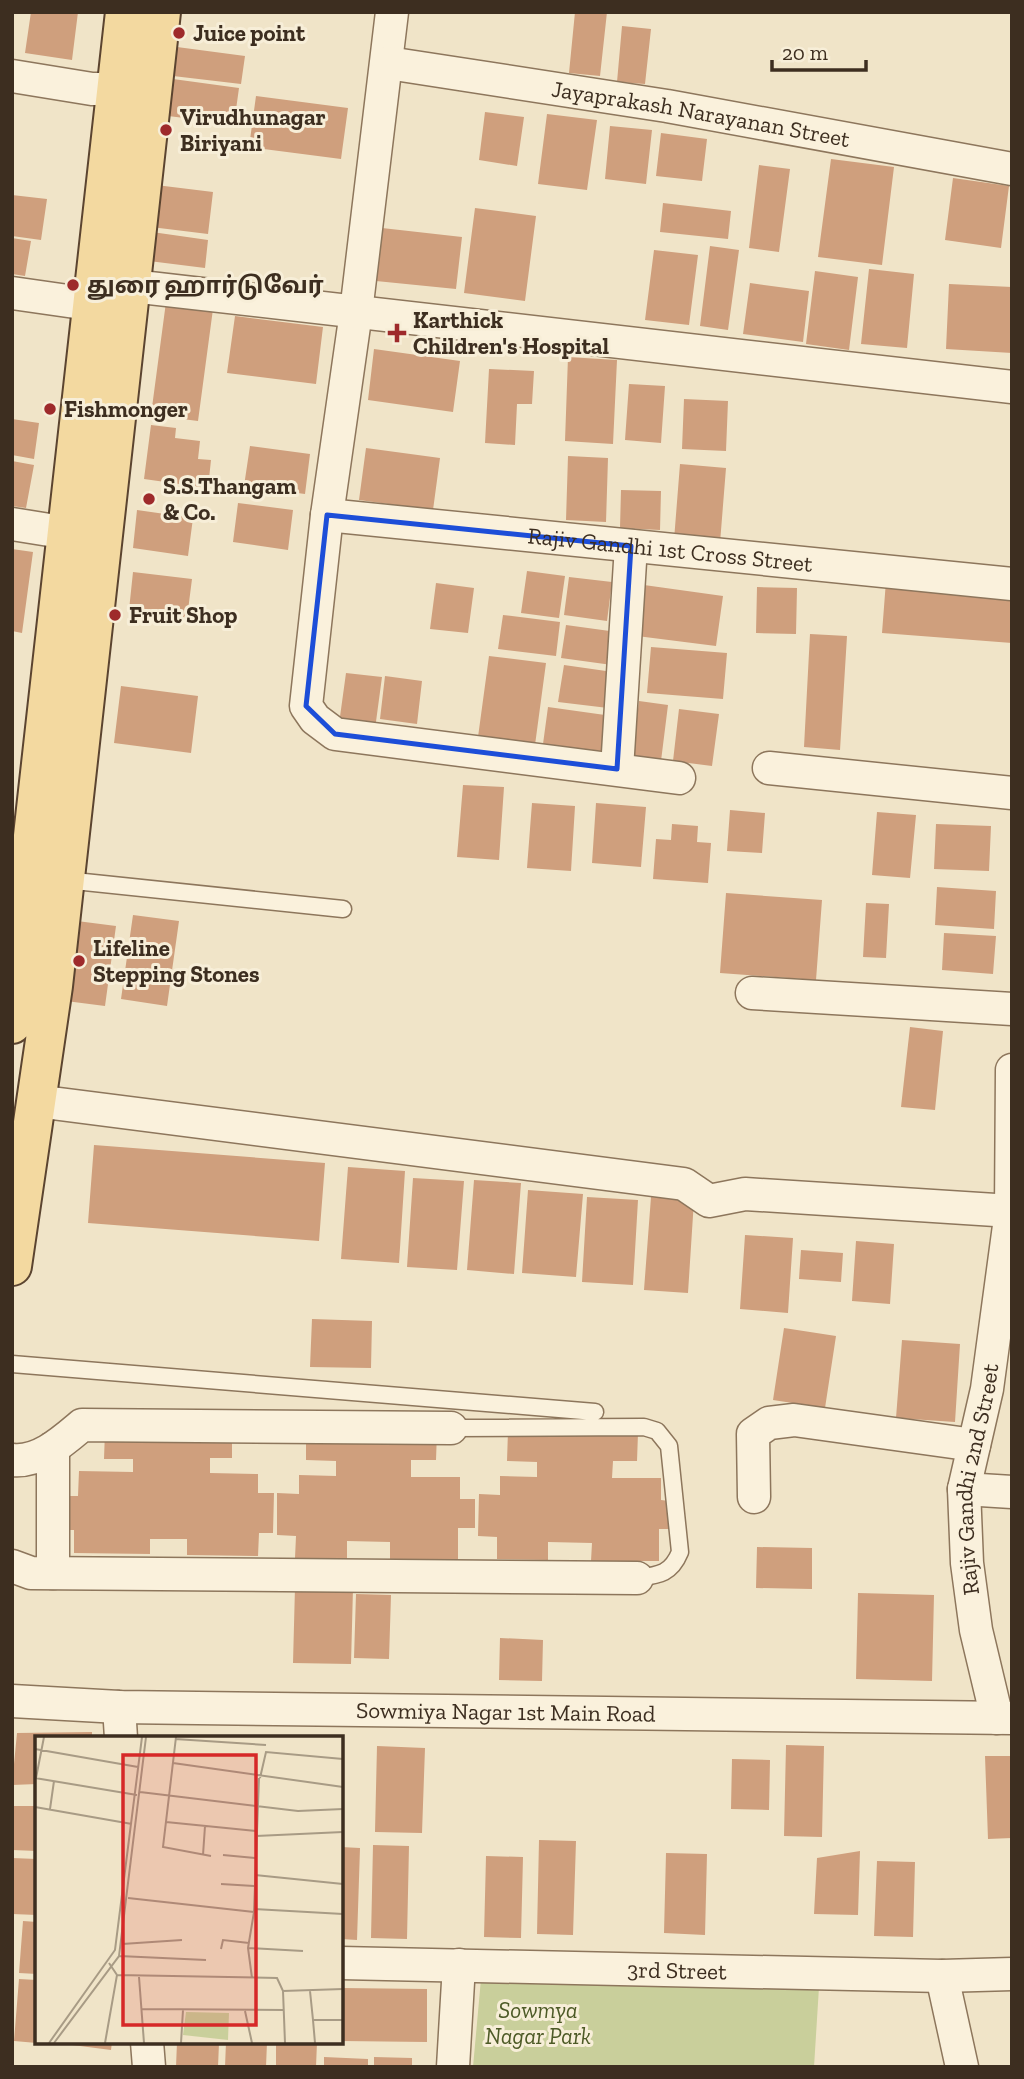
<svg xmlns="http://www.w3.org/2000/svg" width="1024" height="2079" font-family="'Zilla Slab','Noto Sans Tamil',serif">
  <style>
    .green { fill: #c9cf9b }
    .building { fill: #cf9f7d }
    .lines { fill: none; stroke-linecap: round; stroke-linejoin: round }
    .service-casing { stroke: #8d765c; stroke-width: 19 }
    .minor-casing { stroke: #8d765c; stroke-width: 35 }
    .primary-casing { stroke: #5b4430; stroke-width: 42 }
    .service { stroke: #faf1dc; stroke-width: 16 }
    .minor { stroke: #faf1dc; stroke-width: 32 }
    .primary { stroke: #f3d9a0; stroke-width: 38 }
    .marked { fill: none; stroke: #1d4ed8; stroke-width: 5; stroke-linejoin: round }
    .poi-dot { fill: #9e2a2b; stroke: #f7eed8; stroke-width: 2.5 }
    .labels { text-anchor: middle; stroke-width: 6; stroke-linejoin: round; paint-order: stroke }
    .poi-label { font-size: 23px; font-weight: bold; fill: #3d2e20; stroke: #f7eed8; text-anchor: start }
    .street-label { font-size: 23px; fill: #3d2e20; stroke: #f7eed8 }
    .park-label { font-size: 23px; font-style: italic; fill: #4d5a26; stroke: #f7eed8 }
    .inset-road { fill: none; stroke: #a89b85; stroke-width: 2 }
    .view { fill: #d62828; fill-opacity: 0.15; stroke: #d62828; stroke-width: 3.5 }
    .inset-edge { fill: none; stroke: #3d2e20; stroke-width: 3.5 }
  </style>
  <rect width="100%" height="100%" fill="#f0e4c8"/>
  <path class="green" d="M481,1979L819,1987L814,2067H473Z"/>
  <path class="building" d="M31,12H78L72,60L25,53Z
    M575,12H607L600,76L569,73Z
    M622,26L651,29L645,84L617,82Z
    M177,47L245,56L241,84L173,76Z
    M173,79L239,88L234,124L168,116Z
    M256,96L348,108L341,159L249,147Z
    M485,112L524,117L517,166L479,160Z
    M547,114L597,120L587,190L538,184Z
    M610,126L652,130L646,184L605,179Z
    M661,133L707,139L702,181L656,176Z
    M831,159L894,167L882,265L818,257Z
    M759,165L790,169L779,252L749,248Z
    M953,178L1009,186L1001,248L945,240Z
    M156,185L213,192L208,234L151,227Z
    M12,195L47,199L41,240L12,236Z
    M663,203L731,211L728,239L660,232Z
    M475,208L536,216L525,301L464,293Z
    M382,228L462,237L456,289L376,281Z
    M152,232L208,240L205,268L149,261Z
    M12,238L31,241L25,276L12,274Z
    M710,246L739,250L728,330L700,326Z
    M654,250L698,255L689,325L645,320Z
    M869,269L914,274L907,348L861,344Z
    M815,271L858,277L849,350L806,344Z
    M750,283L809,291L803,342L743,334Z
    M949,284L1012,287V353L946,349Z
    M166,302L213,309L198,421L151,415Z
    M235,316L323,327L316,384L227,373Z
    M374,349L460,361L453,412L368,400Z
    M568,357L617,360L613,444L565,441Z
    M489,369L534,371L532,404H517L515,445L485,443Z
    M629,384L665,386L661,443L625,440Z
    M684,399L728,401L726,451L682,449Z
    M12,419L39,423L34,459L12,455Z
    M151,425L176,428L175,438L200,441L198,459L211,460L208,488L144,479Z
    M250,446L310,454L305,494L244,486Z
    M366,448L440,458L433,510L359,500Z
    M568,456L608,458L606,522L566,520Z
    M12,461L34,465L26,508L12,506Z
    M680,464L726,468L720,543L674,540Z
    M621,490L661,491L660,530L620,528Z
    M238,503L293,510L288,550L233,542Z
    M137,510L193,518L188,556L133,548Z
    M12,549L33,552L22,633L12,631Z
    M527,571L565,576L559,618L521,613Z
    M133,572L192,579L187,618L129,610Z
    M569,577L612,582L607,621L564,615Z
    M886,581L1012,590V643L882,633Z
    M436,583L474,588L468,633L430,629Z
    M644,585L723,596L716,646L637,636Z
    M757,587L797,588L796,634L756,633Z
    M503,615L560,622L556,656L498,649Z
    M566,625L617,632L612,665L561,658Z
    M810,634L847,636L840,750L804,747Z
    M651,647L727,653L723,699L647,693Z
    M489,656L546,663L535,745L478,737Z
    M564,665L613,672L608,708L558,702Z
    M346,673L382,677L375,729L339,724Z
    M385,676L422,681L417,724L380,719Z
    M121,686L198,696L191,753L114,743Z
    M639,701L668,705L661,761L632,758Z
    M548,707L605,715L601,751L543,744Z
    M679,709L719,714L712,766L673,761Z
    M463,785L504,787L499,860L457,857Z
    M532,803L575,806L571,871L527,868Z
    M596,803L646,807L641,867L592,863Z
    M730,810L765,813L762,853L727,851Z
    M877,812L916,815L910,878L872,875Z
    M672,824L698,826L697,842L711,843L708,883L653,879L656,839L671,840Z
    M936,824L991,826L989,871L934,869Z
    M937,887L996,891L994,929L935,925Z
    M726,893L822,900L816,980L720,973Z
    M866,903L889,904L886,958L863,957Z
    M133,915L179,921L167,1006L121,999Z
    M77,921L116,926L105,1006L66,1001Z
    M944,933L996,936L993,974L942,970Z
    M910,1027L943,1031L935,1110L901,1107Z
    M94,1145L325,1163L319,1241L88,1223Z
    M348,1167L405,1171L399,1263L341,1259Z
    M413,1178L464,1181L457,1270L407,1267Z
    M474,1180L521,1183L514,1274L467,1270Z
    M528,1190L583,1194L576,1277L522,1273Z
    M587,1197L638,1200L633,1285L582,1282Z
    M651,1197L694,1200L688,1293L644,1290Z
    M745,1235L793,1238L788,1313L740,1309Z
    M856,1241L894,1244L890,1304L852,1301Z
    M801,1250L843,1253L841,1282L799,1279Z
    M312,1319L372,1321L371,1368L310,1367Z
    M784,1328L836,1336L825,1408L773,1400Z
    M902,1340L960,1344L955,1422L896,1418Z
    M306,1430L437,1432L436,1460H411V1477H460V1499H475V1528H458V1560H390V1542L347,1541V1559L295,1558L296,1536L277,1535V1493L299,1494V1475L336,1476V1461L306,1460Z
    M105,1431L232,1432V1458H210V1473L258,1474V1493H274L273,1533H259L258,1556L187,1555V1539H150V1554L74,1553V1530H64L65,1496H78L79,1471L133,1472V1459H104Z
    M508,1431L638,1433L637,1461H613L612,1478H661V1500L669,1501V1529H659V1561H591L592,1543L548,1542V1560L497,1559V1537L478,1536L479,1494L500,1495V1476L537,1477V1462L507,1461Z
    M757,1547L812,1548V1589L756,1588Z
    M295,1587L353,1588L351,1664L293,1663Z
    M858,1593L934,1595L932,1681L856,1679Z
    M356,1594L391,1595L389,1659L354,1658Z
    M500,1638L543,1640L542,1681L499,1680Z
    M92,1732V1738H37V1784L12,1785L17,1733Z
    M786,1745L824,1746L822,1837L784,1836Z
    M377,1746L425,1748L422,1833L375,1832Z
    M985,1756H1012V1838L988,1839Z
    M732,1759L770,1760L769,1810L731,1809Z
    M12,1806H37V1851L12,1850Z
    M539,1840L576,1841L573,1935L537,1934Z
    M373,1845L409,1846L407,1939L371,1938Z
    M341,1847L360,1848L357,1940L341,1939Z
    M860,1851L858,1915L814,1914L817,1858Z
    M666,1853L707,1854L705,1935L664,1933Z
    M486,1856L523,1857L521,1938L484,1937Z
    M12,1858L37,1859V1915L12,1914Z
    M877,1861L915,1862L913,1937L874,1936Z
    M23,1921L37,1922V1974L19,1973Z
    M19,1979L37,1980V2043L14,2041Z
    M341,1988L427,1989V2042L341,2041Z
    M49,2042H112L111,2050Z
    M177,2042L219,2043L218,2067H176Z
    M226,2042H267L266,2067H225Z
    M276,2042H317L316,2067H276Z
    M324,2057L368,2059V2067H324Z
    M374,2057L412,2058V2067H374Z"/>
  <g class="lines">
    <defs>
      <path id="service" d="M65,880L343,909
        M12,1364L595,1412
        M451,1428L644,1427L657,1431L669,1446L680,1552C671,1574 659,1575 637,1578"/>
      <g id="minor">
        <path d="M392,12L356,312L327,515L306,706L315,719L335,734L679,778"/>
        <path id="s1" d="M388,63L667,106L1012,169"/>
        <path d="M12,76L92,89H117"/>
        <path d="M132,286L1012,387"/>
        <path d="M12,293L117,308"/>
        <path id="s2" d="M327,515L1012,584"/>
        <path d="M12,524L68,533"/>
        <path d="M769,768L1012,793"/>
        <path d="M617,769L631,546"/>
        <path d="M752,993L1012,1009"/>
        <path d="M36,1101L684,1184L709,1201L745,1194L1011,1211"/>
        <path d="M53,1448V1573"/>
        <path d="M12,1460C39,1463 63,1441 82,1425L451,1428"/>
        <path d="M964,1489L1012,1492"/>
        <path d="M754,1497L753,1434L769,1423L794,1420L974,1445"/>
        <path d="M12,1566L31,1573L637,1578"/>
        <path id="s3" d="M12,1701L119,1707L1012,1718"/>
        <path d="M119,1707L121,1738"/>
        <path id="s4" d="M997,1718L976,1630L967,1563L964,1489L987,1389L1011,1211L1012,1070"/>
        <path id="s5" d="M341,1963L942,1976L1012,1974"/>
        <path d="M942,1976L962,2067"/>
        <path d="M147,2042L149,2067"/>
        <path d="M453,2067L459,1965"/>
      </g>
      <path id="primary" d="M12,1024L125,12
        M12,1266L53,986L161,12"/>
    </defs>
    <use href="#service" class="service-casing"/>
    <use href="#minor" class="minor-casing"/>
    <use href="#primary" class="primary-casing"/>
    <use href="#service" class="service"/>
    <use href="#minor" class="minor"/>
    <use href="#primary" class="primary"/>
  </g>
  <path class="marked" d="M327,515L631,546L617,769L335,734L306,706Z"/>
  <g class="poi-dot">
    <circle cx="179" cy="33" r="7"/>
    <circle cx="166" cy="130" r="7"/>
    <circle cx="73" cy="285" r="7"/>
    <path d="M393.5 322.5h7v7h7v7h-7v7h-7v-7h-7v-7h7z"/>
    <circle cx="50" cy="409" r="7"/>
    <circle cx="149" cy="499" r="7"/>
    <circle cx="115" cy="615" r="7"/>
    <circle cx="79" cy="961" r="7"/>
  </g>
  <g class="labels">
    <g class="poi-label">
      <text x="193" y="41">Juice point</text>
      <text x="180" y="125">Virudhunagar<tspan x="180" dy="26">Biriyani</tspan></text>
      <text x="87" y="293">துரை ஹார்டுவேர்</text>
      <text x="413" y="328">Karthick<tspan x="413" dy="26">Children's Hospital</tspan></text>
      <text x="64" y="417">Fishmonger</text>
      <text x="163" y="494">S.S.Thangam<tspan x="163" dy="26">&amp; Co.</tspan></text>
      <text x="129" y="623">Fruit Shop</text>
      <text x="93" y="956">Lifeline<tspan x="93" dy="26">Stepping Stones</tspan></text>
    </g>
    <g class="street-label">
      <text dy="8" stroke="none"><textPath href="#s1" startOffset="317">Jayaprakash Narayanan Street</textPath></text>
      <text dy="8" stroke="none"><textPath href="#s2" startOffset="345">Rajiv Gandhi 1st Cross Street</textPath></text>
      <text dy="8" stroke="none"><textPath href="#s4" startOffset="243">Rajiv Gandhi 2nd Street</textPath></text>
      <text dy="8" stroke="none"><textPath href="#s3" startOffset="494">Sowmiya Nagar 1st Main Road</textPath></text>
      <text dy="8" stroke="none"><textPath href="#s5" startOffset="336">3rd Street</textPath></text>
    </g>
    <g class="park-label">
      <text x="538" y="2018">Sowmya<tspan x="538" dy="26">Nagar Park</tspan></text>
    </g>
  </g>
  <g transform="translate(35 1736)">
    <rect width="308" height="308" fill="#f0e4c8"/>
    <path d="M151,276L194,277L193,304L148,299Z" fill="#c9cf9b"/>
    <path class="inset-road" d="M141,1L128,111L176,120M140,3L231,9M0,13L103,31M138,27L308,51M0,42L102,59M1,42L9,1M225,42L231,16L308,23M105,56L263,75L308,73M0,71L97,88M15,73L19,45M131,86L221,95M221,100L308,96M168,119L170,90M188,119L220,122M220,139L308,148M186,148L219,150M93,162L219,176M219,173L308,178M87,208L147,204M213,212L268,215M186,213L188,204L214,207M84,220L171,224M82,239L242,242L248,255L308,253M104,241L109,307M217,242L213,212L219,176L224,42M248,255L250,307M275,255L278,284M106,273L249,274M210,275L217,307M14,307L80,214L107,1M19,307L84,220L111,1M70,307L82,239L74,227M146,307L148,274M280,307L278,284H308"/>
    <path class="view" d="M88,19H221V289H88Z"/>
    <rect width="308" height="308" class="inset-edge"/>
  </g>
  <rect width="1024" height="2079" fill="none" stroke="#3d2e20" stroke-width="28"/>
  <path d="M772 60v10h94v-10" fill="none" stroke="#3d2e20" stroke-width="3.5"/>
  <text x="782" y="60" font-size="21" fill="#3d2e20" stroke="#f7eed8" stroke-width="5" paint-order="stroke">20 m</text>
</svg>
